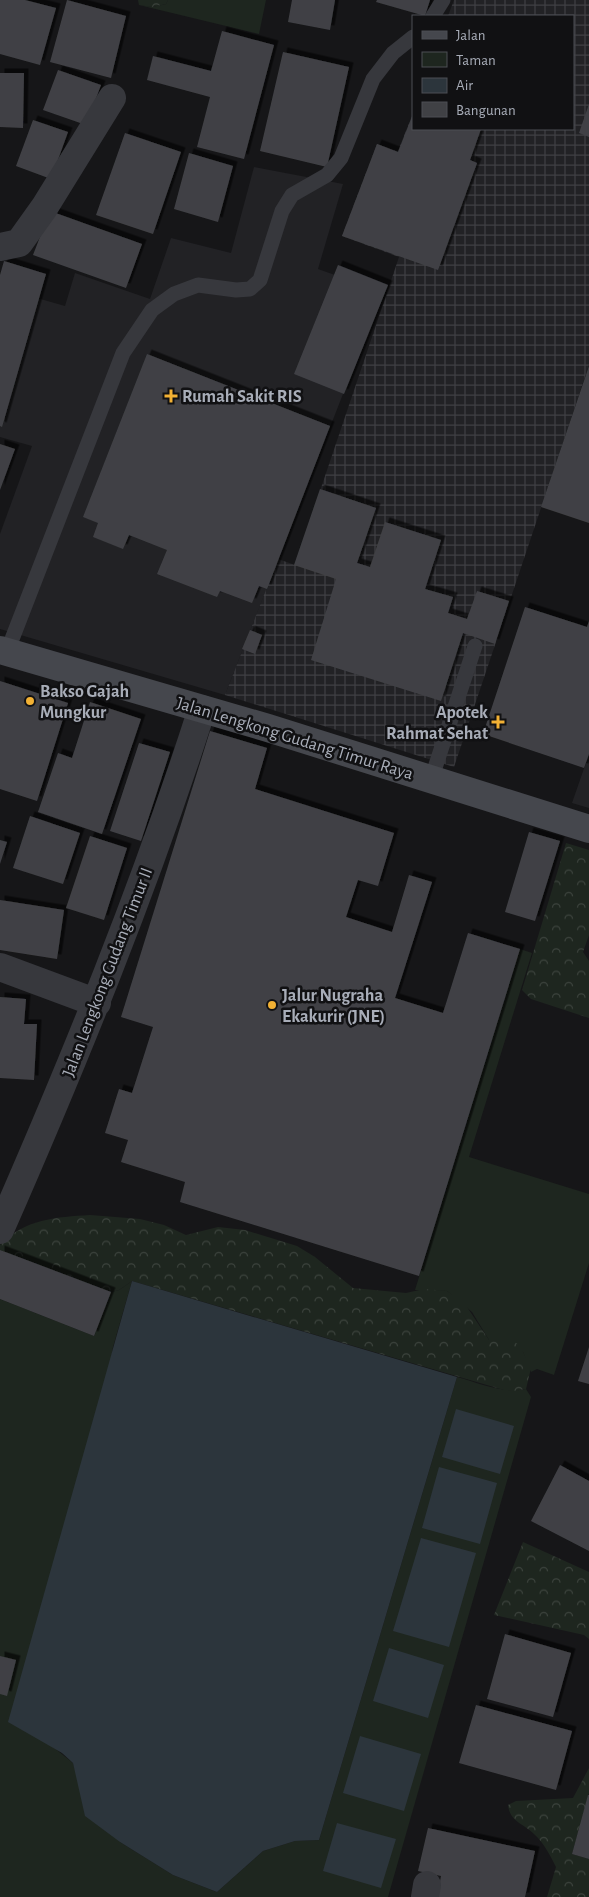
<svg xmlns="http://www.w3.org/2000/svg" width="589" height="1897" font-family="'Alegreya Sans',sans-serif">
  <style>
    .built { fill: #222225 }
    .industrial { fill: url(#industrial-grid) }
    .green { fill: #1e261f }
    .forest { fill: url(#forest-crowns) }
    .water { fill: #2c353c }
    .building { fill: #404145; filter: url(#shadow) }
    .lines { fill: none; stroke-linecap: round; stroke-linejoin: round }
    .lane { stroke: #37383d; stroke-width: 15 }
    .street { stroke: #37383d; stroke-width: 28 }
    .secondary { stroke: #45474d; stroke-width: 28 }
    .poi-dot { fill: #f2b134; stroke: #111113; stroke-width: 2 }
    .labels { text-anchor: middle; stroke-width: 5; stroke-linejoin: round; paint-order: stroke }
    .poi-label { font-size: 18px; font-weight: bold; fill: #a8adb8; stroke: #111113; text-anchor: start }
    .street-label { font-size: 18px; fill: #a8adb8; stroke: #111113 }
  </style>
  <defs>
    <pattern id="industrial-grid" width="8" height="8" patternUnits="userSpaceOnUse" patternTransform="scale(1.25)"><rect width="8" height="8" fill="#222225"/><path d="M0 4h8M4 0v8" fill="none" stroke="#3f3f43"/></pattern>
    <pattern id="forest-crowns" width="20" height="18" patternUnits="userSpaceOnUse" patternTransform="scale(1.25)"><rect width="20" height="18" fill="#1e261f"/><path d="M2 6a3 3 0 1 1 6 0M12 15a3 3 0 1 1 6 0" fill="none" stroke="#3c433d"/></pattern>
    <filter id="shadow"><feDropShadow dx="4.5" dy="-4.5" stdDeviation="0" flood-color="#0009"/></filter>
  </defs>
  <rect width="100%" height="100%" fill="#161618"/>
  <path class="built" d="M254,167L343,184L318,269L383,292L225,695L0,629V534L32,446L0,437V355L16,292L65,306L75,273L150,299L171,238L231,253Z
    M589,754V808L572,803Z"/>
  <path class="industrial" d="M454,0H589V365L454,767L225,695L278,559L295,565L399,257L342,236L377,144L398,151L413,113V129H573V16H448Z"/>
  <path class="green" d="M168,0H266L259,34L139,5L152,7L166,4Z
    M520,949L532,953L469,1157L589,1194V1263L554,1375L537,1369L531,1372L523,1352L489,1340L472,1312L447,1291L415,1290Z
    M132,1281L113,1347L53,1747L73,1763L79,1783L120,1842L173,1875L217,1892L263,1851L295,1841L319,1840L457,1377C479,1383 504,1394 526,1389L531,1397L388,1897H0V1299L94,1336L111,1292L119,1290Z"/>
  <path class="forest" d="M138,0H168L166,4L152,7L139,5Z
    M566,843L589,850V935L583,952L589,961V1018L531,999L522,990Z
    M90,1215L140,1219L164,1225L186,1235L218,1227L245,1230L297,1246L315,1257L353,1288L406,1293L424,1289L447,1291L465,1304L489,1340L502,1339L515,1342L520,1346L531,1368L526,1389L513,1391L504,1390L132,1281L119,1290L111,1292L0,1250V1245C24,1219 57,1217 90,1215Z
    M523,1542L589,1572V1639L584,1635L494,1615Z
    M589,1768V1793L572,1854L589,1859V1897H547L556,1867C550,1855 544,1843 534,1834C523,1823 510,1822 508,1805L516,1801L573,1798Z"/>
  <path class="water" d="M132,1281L457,1377L319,1840L295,1841L263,1851L217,1892L173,1875L120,1842L85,1816L73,1763L62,1753L8,1722Z
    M456,1409L514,1426L500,1474L442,1457Z
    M439,1467L497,1483L480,1544L422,1528Z
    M421,1538L476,1553L449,1647L393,1631Z
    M389,1648L444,1665L428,1718L373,1701Z
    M360,1736L421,1754L404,1811L343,1793Z
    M337,1823L396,1839L381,1888L323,1871Z"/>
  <path class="building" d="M0,0H25L56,8L40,65L0,54Z
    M67,0L126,16L111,78L50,62Z
    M292,0H335L330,30L288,22Z
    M377,0H430L425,16L376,2Z
    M222,31L274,45L244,159L197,147L210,97L147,80L153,56L211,71Z
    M283,52L349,67L327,167L260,151Z
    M58,70L101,85L86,125L43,110Z
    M0,73H24L23,128L0,127Z
    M589,104V137L579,133Z
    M413,114V129H481L470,160L477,163L438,270L342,236L377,144L398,152Z
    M33,120L68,132L51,179L16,166Z
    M125,133L181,152L153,234L96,215Z
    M189,153L233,166L218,222L174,209Z
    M50,211L142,244L126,288L33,255Z
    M4,261L46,274L2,427L0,426V275Z
    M338,265L388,285L344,394L294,374Z
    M147,354L330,426L267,589L259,586L252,603L220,591L217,597L157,574L167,550L129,535L123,549L93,537L98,523L83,517Z
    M589,366V523L541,507Z
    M0,444L15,449L0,490Z
    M320,489L376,508L357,563L370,567L385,522L441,540L425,589L453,597L448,613L467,619L477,591L509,601L495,644L463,633L441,701L311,660L336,579L294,565Z
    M525,607L587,627L589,621V754L584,768L483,734Z
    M250,630L262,635L255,654L242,649Z
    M0,681L68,703L37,801L0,789Z
    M90,702L141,719L102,834L38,812L58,753L72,758Z
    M210,731L267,748L255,789L394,833L378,886L358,880L346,917L392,932L409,875L432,882L395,998L443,1013L468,933L520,949L419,1276L180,1202L185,1182L121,1162L128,1140L105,1133L119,1089L132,1093L153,1027L121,1017Z
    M139,743L170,752L141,841L110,831Z
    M30,816L80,833L63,884L13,868Z
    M529,832L560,841L535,921L505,912Z
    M90,836L127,848L104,920L66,908Z
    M0,840L7,842L0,864Z
    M0,900L64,910L57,959L0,950Z
    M0,997L26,999L24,1024H37L34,1080L0,1078Z
    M0,1250L111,1292L94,1336L0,1299Z
    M589,1347V1384L578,1381Z
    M560,1465L589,1481V1551L531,1521Z
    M505,1634L571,1653L553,1717L487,1699Z
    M0,1656L16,1660L7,1696L0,1694Z
    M476,1705L572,1731L556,1790L459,1763Z
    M588,1795H589V1859L572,1854Z
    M428,1828L535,1851L525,1897H437L441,1876L418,1871Z"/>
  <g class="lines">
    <path class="lane" d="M433,16L443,0
      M7,652L123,353L152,310L174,294L198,285L236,290L250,289L260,280L282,211L292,195L327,175L341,158L373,79L393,53L413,37
      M431,780L475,646"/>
    <path class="street" d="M0,247L19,243L44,208L112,98
      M0,967L97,1003
      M0,1230C75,1059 145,887 202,709
      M425,1897L427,1885"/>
    <path class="secondary" d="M0,650L268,728L589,829"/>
  </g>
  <g class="poi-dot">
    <path d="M168.5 388.5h5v5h5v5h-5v5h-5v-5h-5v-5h5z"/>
    <circle cx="30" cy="701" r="5"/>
    <path d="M495.5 714.5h5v5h5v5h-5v5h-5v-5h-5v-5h5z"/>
    <circle cx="272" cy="1005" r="5"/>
  </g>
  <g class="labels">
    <g class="poi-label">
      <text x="182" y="402">Rumah Sakit RIS</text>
      <text x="40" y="697">Bakso Gajah<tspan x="40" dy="21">Mungkur</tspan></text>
      <text x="488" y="718" text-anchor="end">Apotek<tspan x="488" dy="21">Rahmat Sehat</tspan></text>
      <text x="282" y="1001">Jalur Nugraha<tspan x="282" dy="21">Ekakurir (JNE)</tspan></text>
    </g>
    <g class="street-label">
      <text transform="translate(295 738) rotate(17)" y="6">Jalan Lengkong Gudang Timur Raya</text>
      <text transform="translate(107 972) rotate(-69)" y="6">Jalan Lengkong Gudang Timur II</text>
    </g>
  </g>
  <rect x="412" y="15" width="162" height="115" fill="#111113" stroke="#4d4f55"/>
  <rect x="422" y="31" width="25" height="8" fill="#45474d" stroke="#4d4f55"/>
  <text x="456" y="40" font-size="15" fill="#a8adb8">Jalan</text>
  <rect x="422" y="52" width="25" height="15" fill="#1e261f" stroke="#4d4f55"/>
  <text x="456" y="65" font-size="15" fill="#a8adb8">Taman</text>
  <rect x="422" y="78" width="25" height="15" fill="#2c353c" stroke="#4d4f55"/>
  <text x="456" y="90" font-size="15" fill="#a8adb8">Air</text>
  <rect x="422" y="102" width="25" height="15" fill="#404145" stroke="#4d4f55"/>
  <text x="456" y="115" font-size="15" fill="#a8adb8">Bangunan</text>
</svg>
